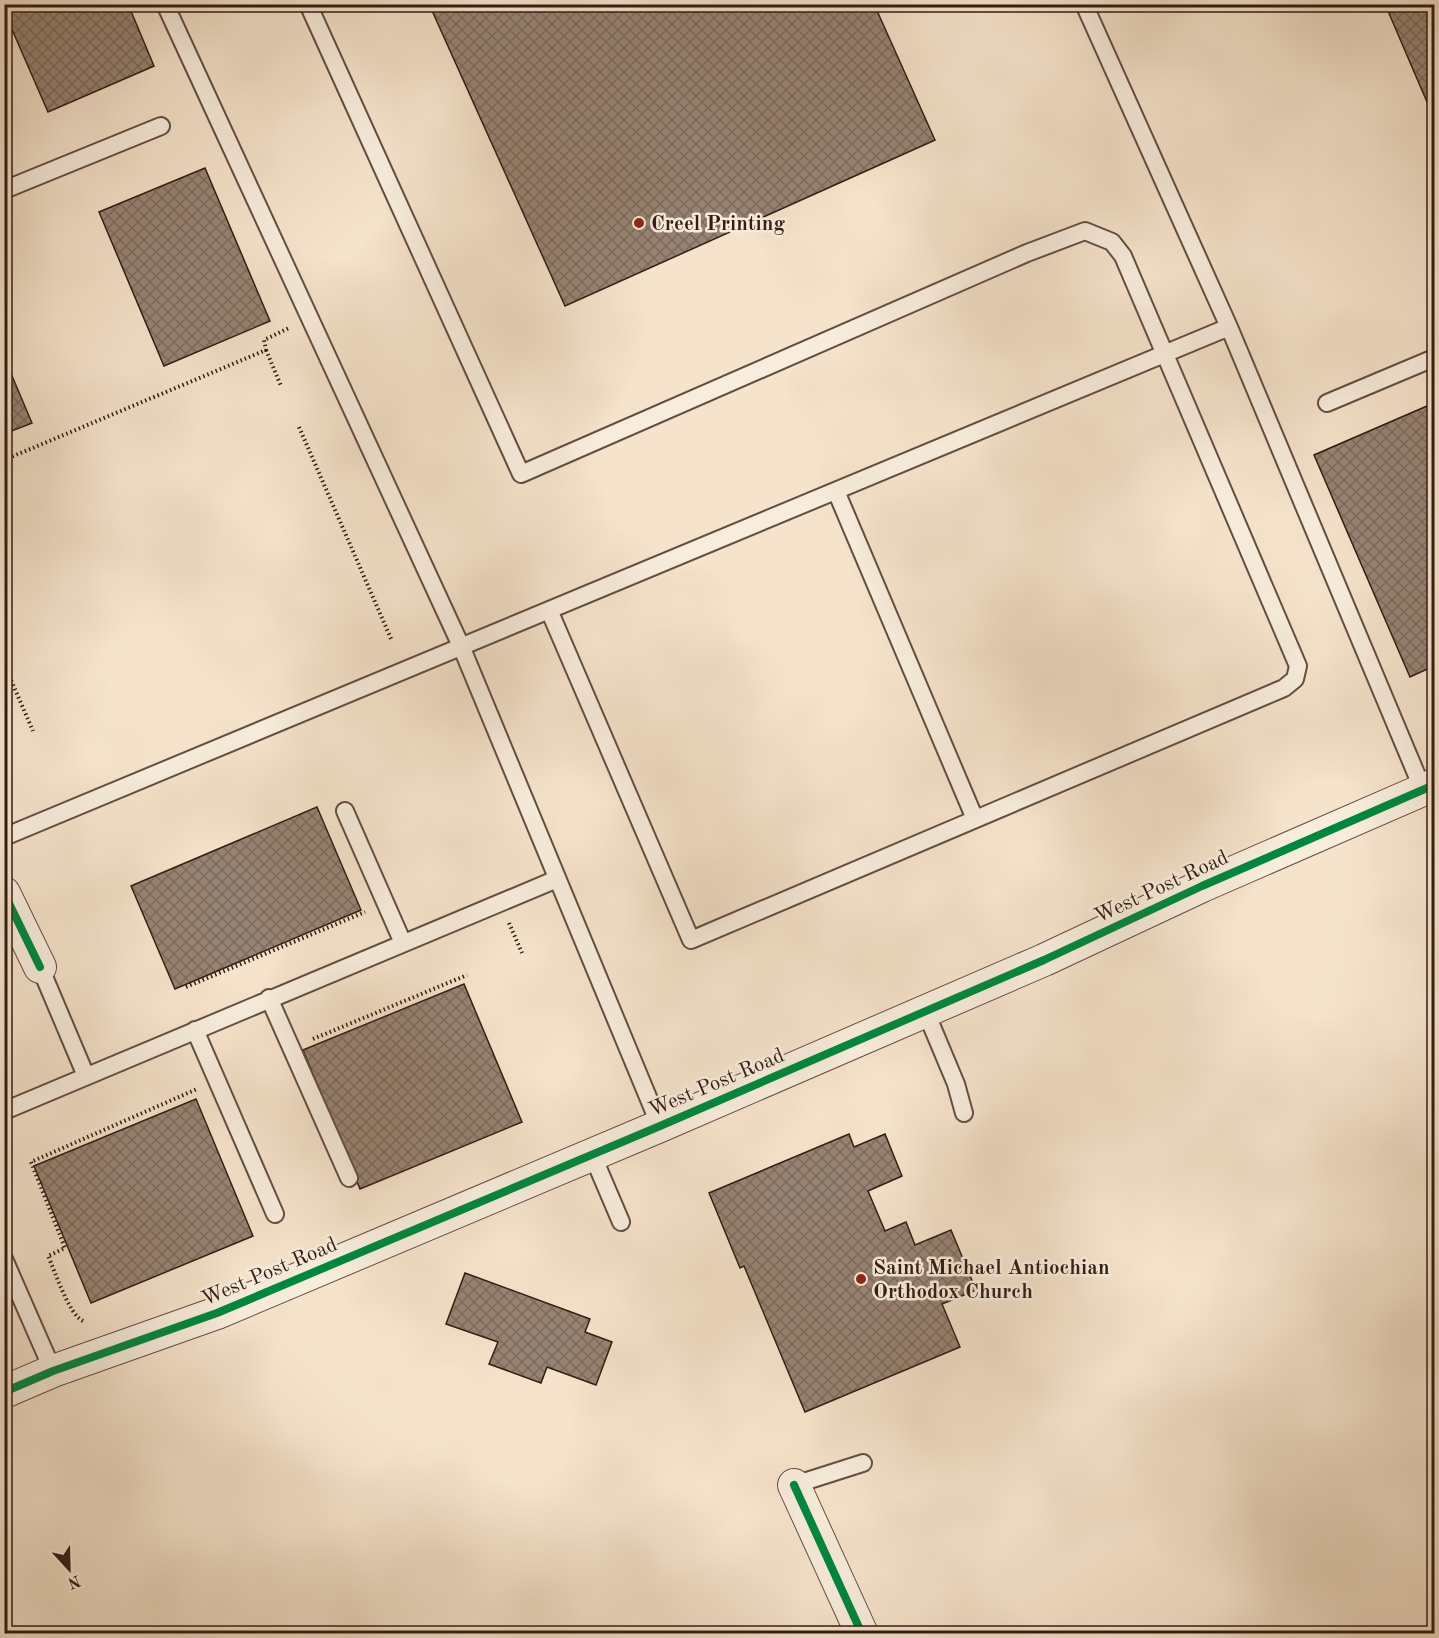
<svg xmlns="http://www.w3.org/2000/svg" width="1439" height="1638" font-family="'Old Standard TT',serif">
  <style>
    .building { fill: url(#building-cross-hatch); stroke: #321c14; stroke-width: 1.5 }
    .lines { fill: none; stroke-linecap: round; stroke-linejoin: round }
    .service-casing { stroke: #634e42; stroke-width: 20 }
    .minor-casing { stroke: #634e42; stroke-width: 34 }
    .path { stroke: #321c14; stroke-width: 4; stroke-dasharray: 1.5 3; stroke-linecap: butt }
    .service { stroke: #f8eddd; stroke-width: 16 }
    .minor { stroke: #f8eddd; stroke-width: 32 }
    .cycleway-casing { stroke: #f8eddd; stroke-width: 11 }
    .cycleway { stroke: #00873e; stroke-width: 8 }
    .poi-dot { fill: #8f2418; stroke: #f8eddd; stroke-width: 2 }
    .labels { text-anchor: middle; stroke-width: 5; stroke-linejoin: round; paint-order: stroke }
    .poi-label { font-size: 21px; font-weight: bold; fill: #321c14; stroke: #f8eddd; text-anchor: start }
    .street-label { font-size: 21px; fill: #321c14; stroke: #f8eddd }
  </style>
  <defs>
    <pattern id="building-cross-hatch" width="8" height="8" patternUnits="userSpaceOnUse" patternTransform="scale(1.5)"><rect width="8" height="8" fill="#978373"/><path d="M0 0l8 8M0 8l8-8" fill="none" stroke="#7c6a5d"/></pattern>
  </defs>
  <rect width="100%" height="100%" fill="#f5e3cb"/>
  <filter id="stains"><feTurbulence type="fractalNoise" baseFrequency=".00333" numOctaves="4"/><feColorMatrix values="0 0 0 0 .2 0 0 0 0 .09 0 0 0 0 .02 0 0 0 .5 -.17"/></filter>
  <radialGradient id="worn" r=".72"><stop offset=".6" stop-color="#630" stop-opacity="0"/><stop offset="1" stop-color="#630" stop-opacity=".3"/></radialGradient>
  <path class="building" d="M4,4H128L154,66L48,112L4,11Z
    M429,4H874L935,140L565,306Z
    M1385,4H1434V116H1433Z
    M205,168L270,321L164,366L99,212Z
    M4,357L32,423L4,434Z
    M1434,403V666L1410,677L1314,455Z
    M317,807L361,910L175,989L131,886Z
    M464,984L522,1122L360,1189L303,1050Z
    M196,1099L253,1236L91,1303L34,1166Z
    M849,1134L854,1147L885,1134L902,1176L868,1191L885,1231L906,1222L915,1245L951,1230L976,1290L942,1304L960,1347L805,1412L744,1266L740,1268L709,1193Z
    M465,1273L590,1319L585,1332L612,1342L596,1385L547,1367L541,1383L489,1364L498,1342L446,1324Z"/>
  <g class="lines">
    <defs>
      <path id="service" d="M165,4L461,646L660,1126
        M308,4L521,474L1027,253L1085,231L1112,242L1123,256L1298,666L1295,679L1284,688L691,940L549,610
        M1084,4L1229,327L1423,790
        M4,190L161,126
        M1327,403L1434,358
        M836,491L975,819
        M345,811L403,943
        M4,837L1229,327
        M40,967L86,1076
        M269,998L349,1178
        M925,1010L956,1084L964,1113
        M195,1030L275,1214
        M4,1111L557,879
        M592,1154L621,1222
        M4,1259L53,1371
        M794,1485L863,1463"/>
      <path id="minor" d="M4,893L40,967
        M4,1392L53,1371L217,1313L660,1126L1044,960L1202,886L1434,785
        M794,1485L862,1634"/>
    </defs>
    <use href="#service" class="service-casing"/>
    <use href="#minor" class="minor-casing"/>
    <path class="path" d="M266,350L281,386
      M299,427L392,641
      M4,460L266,350L264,340L289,328
      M4,664L33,731
      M509,923L522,953
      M186,987L365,912
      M313,1039L467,975
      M83,1321C69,1315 55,1271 48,1256L65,1248L31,1162L197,1089"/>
    <use href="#service" class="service"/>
    <use href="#minor" class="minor"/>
    <defs>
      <path id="cycleway" d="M4,893L40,967
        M4,1392L53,1371L217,1313L660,1126L1044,960L1202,886L1434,785
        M794,1485L862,1634"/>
    </defs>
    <use href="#cycleway" class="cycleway-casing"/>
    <use href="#cycleway" class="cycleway"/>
  </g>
  <g class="poi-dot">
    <circle cx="639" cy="223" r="6"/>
    <circle cx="861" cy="1279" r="6"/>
  </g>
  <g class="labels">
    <g class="poi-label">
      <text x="651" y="230">Creel Printing</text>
      <text x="873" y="1274">Saint Michael Antiochian<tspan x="873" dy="24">Orthodox Church</tspan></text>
    </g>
    <g class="street-label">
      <text transform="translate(1161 886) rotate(-25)" y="7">West Post Road</text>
      <text transform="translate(716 1082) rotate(-23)" y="7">West Post Road</text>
      <text transform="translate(269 1271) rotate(-23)" y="7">West Post Road</text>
    </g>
  </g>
  <rect width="1439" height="1638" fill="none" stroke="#f5e3cb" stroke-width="24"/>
  <rect x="6" y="6" width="1427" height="1626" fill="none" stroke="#321c14" stroke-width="3"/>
  <rect x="12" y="12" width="1415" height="1614" fill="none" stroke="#321c14" stroke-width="1.5"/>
  <g transform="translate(69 1569) rotate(158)" stroke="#f8eddd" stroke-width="4.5" paint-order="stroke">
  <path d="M0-4.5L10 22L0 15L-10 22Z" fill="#321c14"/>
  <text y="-9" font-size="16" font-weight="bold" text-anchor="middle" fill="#321c14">N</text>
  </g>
  <rect width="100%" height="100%" filter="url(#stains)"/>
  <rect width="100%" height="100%" fill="url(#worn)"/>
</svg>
